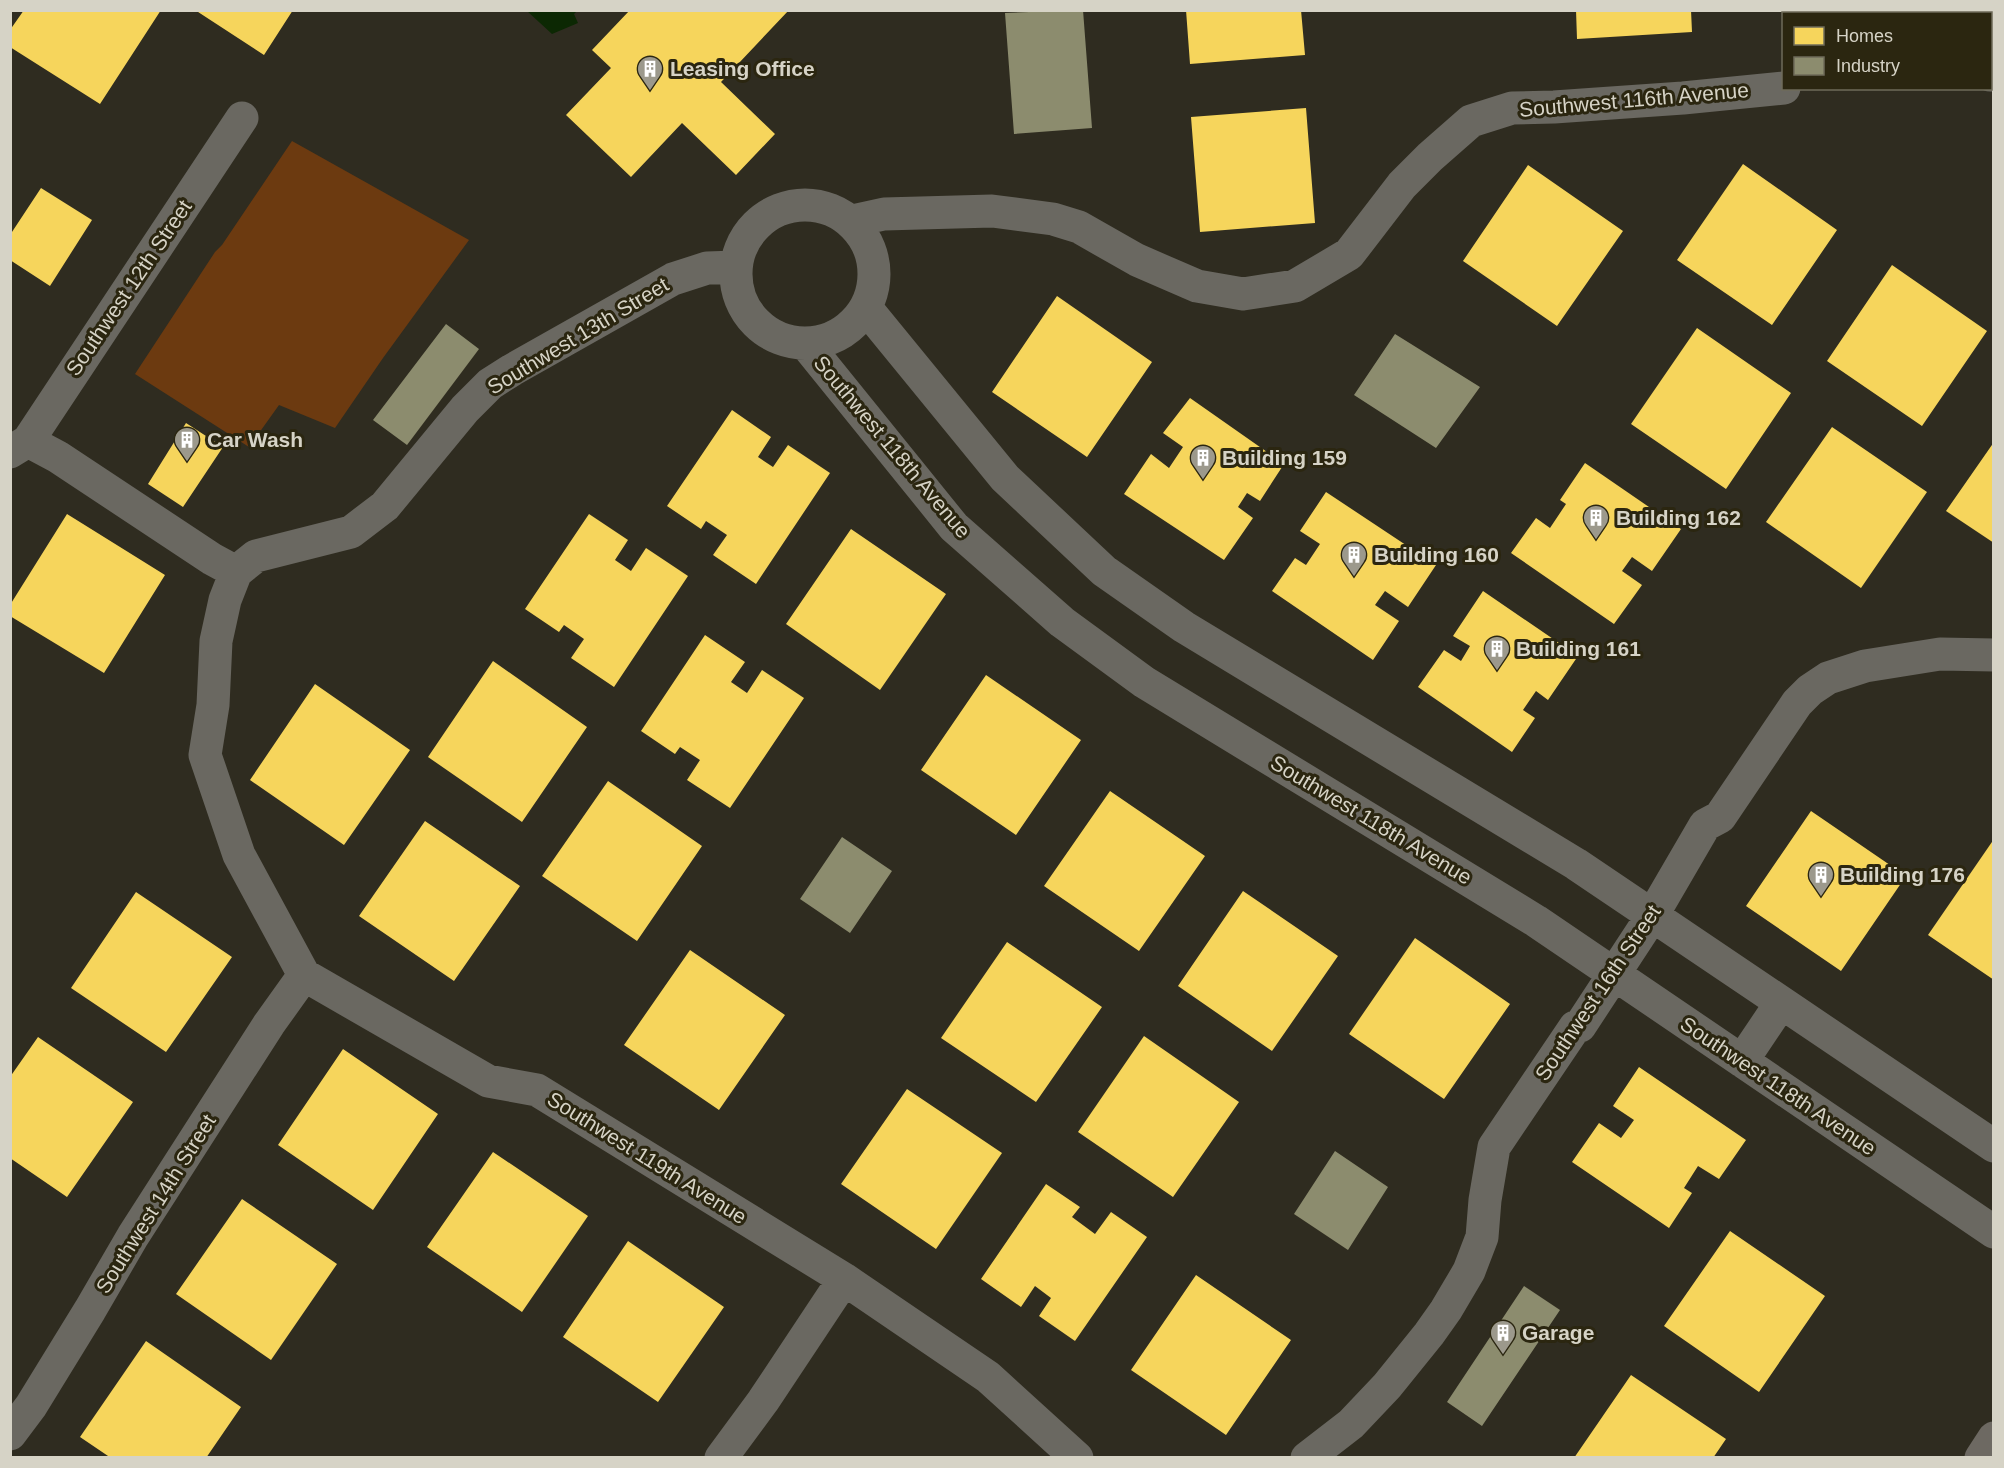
<svg xmlns="http://www.w3.org/2000/svg" width="2004" height="1468" font-family="Helvetica,sans-serif">
  <style>
    .green { fill: #6c3a10 }
    .water { fill: #0c2803 }
    .homes { fill: #f6d55c }
    .industry { fill: #8c8c6e }
    .lines { fill: none; stroke-linecap: round; stroke-linejoin: round }
    .minor { stroke: #6a6861; stroke-width: 33 }
    .secondary { stroke: #6d6962; stroke-width: 33 }
    .labels { text-anchor: middle; stroke-width: 6; stroke-linejoin: round; paint-order: stroke }
    .poi-label { font-size: 21px; font-weight: bold; fill: #d6d3c6; stroke: #2b2610; text-anchor: start }
    .street-label { font-size: 21px; fill: #d6d3c6; stroke: #2b2610 }
  </style>
  <rect width="100%" height="100%" fill="#2f2c20"/>
  <path class="green" d="M292,141L469,240L383,358L335,428L279,405L249,447L135,374L215,252L222,245Z"/>
  <path class="water" d="M527,11H577L574,14L578,23L552,34Z"/>
  <path class="homes" d="M24,10H161L100,104L10,47V30Z
    M195,10H293L264,55Z
    M630,10H789L721,82L775,134L736,175L682,123L631,177L566,115L611,68L592,50Z
    M1186,10H1301L1305,55L1190,64Z
    M1576,10H1691L1692,32L1577,39Z
    M1306,108L1315,223L1200,232L1191,117Z
    M1743,164L1837,230L1772,325L1677,260Z
    M1528,165L1623,231L1557,326L1463,261Z
    M41,188L92,220L50,286L10,260V235Z
    M1892,265L1987,331L1922,426L1827,361Z
    M1057,296L1152,362L1087,457L992,392Z
    M1697,328L1791,393L1726,489L1631,424Z
    M1190,398L1284,464L1260,501L1247,493L1238,507L1253,518L1224,560L1124,494L1151,454L1169,468L1183,447L1163,433Z
    M732,410L771,437L758,457L773,467L788,445L830,473L756,584L713,555L727,535L706,521L701,529L667,506Z
    M186,423L223,447L183,507L148,484Z
    M1832,427L1927,492L1861,588L1766,522Z
    M1994,442V543L1946,511Z
    M1585,463L1681,529L1652,571L1632,557L1622,571L1642,585L1614,624L1511,553L1536,518L1550,528L1566,504L1560,500Z
    M1326,492L1436,565L1408,607L1385,591L1375,605L1399,621L1373,660L1272,591L1295,558L1306,565L1320,544L1300,531Z
    M67,514L165,575L104,673L10,616V605Z
    M589,514L628,540L615,560L631,571L646,548L688,576L614,687L571,658L584,639L564,625L559,632L525,609Z
    M851,529L946,594L880,690L786,624Z
    M1483,591L1578,656L1548,700L1536,691L1523,710L1535,718L1512,752L1418,687L1444,650L1461,661L1470,646L1453,636Z
    M705,635L745,662L731,682L747,693L762,670L804,698L730,808L687,780L700,760L680,747L675,754L641,731Z
    M493,661L587,727L522,822L428,757Z
    M986,675L1081,740L1016,835L921,770Z
    M315,684L410,750L344,845L250,780Z
    M608,781L702,846L637,941L542,876Z
    M1110,791L1205,856L1139,951L1044,886Z
    M1811,811L1906,876L1841,971L1746,906Z
    M425,821L520,886L454,981L359,916Z
    M1994,839V980L1928,935Z
    M1243,891L1338,956L1272,1051L1178,986Z
    M136,892L232,957L166,1052L71,988Z
    M1415,938L1510,1004L1444,1099L1349,1034Z
    M1007,942L1102,1007L1036,1102L941,1038Z
    M690,950L785,1015L719,1110L624,1045Z
    M1144,1036L1239,1102L1173,1197L1078,1132Z
    M38,1037L133,1102L67,1197L10,1158V1077Z
    M343,1049L438,1114L373,1210L278,1145Z
    M1639,1067L1746,1140L1719,1179L1698,1166L1684,1188L1692,1193L1669,1228L1572,1162L1599,1123L1621,1138L1634,1120L1613,1106Z
    M907,1089L1002,1153L936,1249L841,1184Z
    M493,1152L588,1216L522,1312L427,1247Z
    M1046,1184L1080,1207L1072,1217L1095,1234L1111,1212L1147,1237L1075,1341L1039,1316L1051,1298L1035,1286L1021,1307L981,1279Z
    M242,1199L337,1264L271,1360L176,1294Z
    M1730,1231L1825,1296L1759,1392L1664,1326Z
    M628,1241L724,1307L658,1402L563,1337Z
    M1196,1275L1291,1340L1226,1435L1131,1370Z
    M146,1341L241,1407L206,1458H111L80,1437Z
    M1631,1375L1726,1439L1713,1458H1574Z"/>
  <path class="industry" d="M1083,10L1092,128L1014,134L1005,13Z
    M446,324L479,349L407,445L373,420Z
    M1395,334L1480,387L1436,448L1354,395Z
    M842,837L892,871L850,933L800,899Z
    M1335,1151L1388,1187L1348,1250L1294,1214Z
    M1524,1286L1560,1310L1482,1426L1447,1402Z"/>
  <g class="lines">
    <path class="minor" d="M1990,75H1994
      M736 274a69 69 0 1 1 138 0a69 69 0 1 1-138 0Z
      M852,221L884,214L992,211L1053,219L1079,227L1137,260L1197,286L1243,294L1295,286L1349,254L1402,185L1430,157L1471,121L1512,108L1554,107L1683,98L1784,88
      M866,308L1005,478L1104,571L1184,627L1576,864L1994,1146
      M806,344L954,527L1062,622L1144,682L1536,921L1994,1232
      M28,441L58,457L212,559L236,572L225,600L216,641L213,705L205,755L239,855L304,975L488,1081L537,1090L844,1279L988,1377L1077,1458
      M10,452L28,441L242,118
      M236,572L256,556L351,532L385,506L465,409L490,384L512,370L673,279L707,268L736,267
      M1742,1061L1781,1003
      M10,1434L31,1406L90,1310L133,1236L269,1024L304,975
      M721,1458L763,1401L844,1279
      M1307,1458L1351,1424L1387,1386L1429,1334L1446,1310L1469,1271L1482,1237L1485,1200L1494,1147L1575,1027L1580,1026L1652,916L1705,825L1720,817L1797,703L1810,690L1828,678L1865,666L1940,654L1994,655"/>
    <path class="secondary" d="M1981,1458L1994,1438"/>
  </g>
  <defs>
    <symbol id="building-pin" viewBox="-11 -11 22 30"><path d="M0 17L-7.5 6A9.5 9.5 0 1 1 7.5 6Z" fill="#9c998c" stroke="#2b2610"/><path d="M-4-6H4V6H1V3H-1V6H-4ZM-2.5-4.3h1.7v1.8h-1.7ZM.8-4.3h1.7v1.8H.8ZM-2.5-1h1.7V.8h-1.7ZM.8-1h1.7V.8H.8Z" fill="#fff"/></symbol>
  </defs>
  <g fill-rule="evenodd">
    <use href="#building-pin" x="635" y="54" width="30" height="40"/>
    <use href="#building-pin" x="172" y="425" width="30" height="40"/>
    <use href="#building-pin" x="1188" y="443" width="30" height="40"/>
    <use href="#building-pin" x="1581" y="503" width="30" height="40"/>
    <use href="#building-pin" x="1339" y="540" width="30" height="40"/>
    <use href="#building-pin" x="1482" y="634" width="30" height="40"/>
    <use href="#building-pin" x="1806" y="860" width="30" height="40"/>
    <use href="#building-pin" x="1488" y="1318" width="30" height="40"/>
  </g>
  <g class="labels">
    <g class="poi-label">
      <text x="670" y="76">Leasing Office</text>
      <text x="207" y="447">Car Wash</text>
      <text x="1222" y="465">Building 159</text>
      <text x="1616" y="525">Building 162</text>
      <text x="1374" y="562">Building 160</text>
      <text x="1516" y="656">Building 161</text>
      <text x="1840" y="882">Building 176</text>
      <text x="1522" y="1340">Garage</text>
    </g>
    <g class="street-label">
      <text transform="translate(1634 100) rotate(-5)" y="7">Southwest 116th Avenue</text>
      <text transform="translate(129 288) rotate(-56)" y="7">Southwest 12th Street</text>
      <text transform="translate(578 336) rotate(-31)" y="7">Southwest 13th Street</text>
      <text transform="translate(892 447) rotate(50)" y="7">Southwest 118th Avenue</text>
      <text transform="translate(1371 820) rotate(31)" y="7">Southwest 118th Avenue</text>
      <text transform="translate(1598 993) rotate(-56)" y="7">Southwest 16th Street</text>
      <text transform="translate(1778 1086) rotate(34)" y="7">Southwest 118th Avenue</text>
      <text transform="translate(647 1158) rotate(32)" y="7">Southwest 119th Avenue</text>
      <text transform="translate(156 1204) rotate(-58)" y="7">Southwest 14th Street</text>
    </g>
  </g>
  <rect width="2004" height="1468" fill="none" stroke="#d6d3c6" stroke-width="24"/>
  <rect x="1782" y="12" width="210" height="78" fill="#2b2610" stroke="#6f6b59" stroke-width="1.5"/>
  <rect x="1794" y="27" width="30" height="18" fill="#f6d55c" stroke="#6f6b59" stroke-width="1.5"/>
  <text x="1836" y="42" font-size="18" fill="#d6d3c6">Homes</text>
  <rect x="1794" y="57" width="30" height="18" fill="#8c8c6e" stroke="#6f6b59" stroke-width="1.5"/>
  <text x="1836" y="72" font-size="18" fill="#d6d3c6">Industry</text>
</svg>
